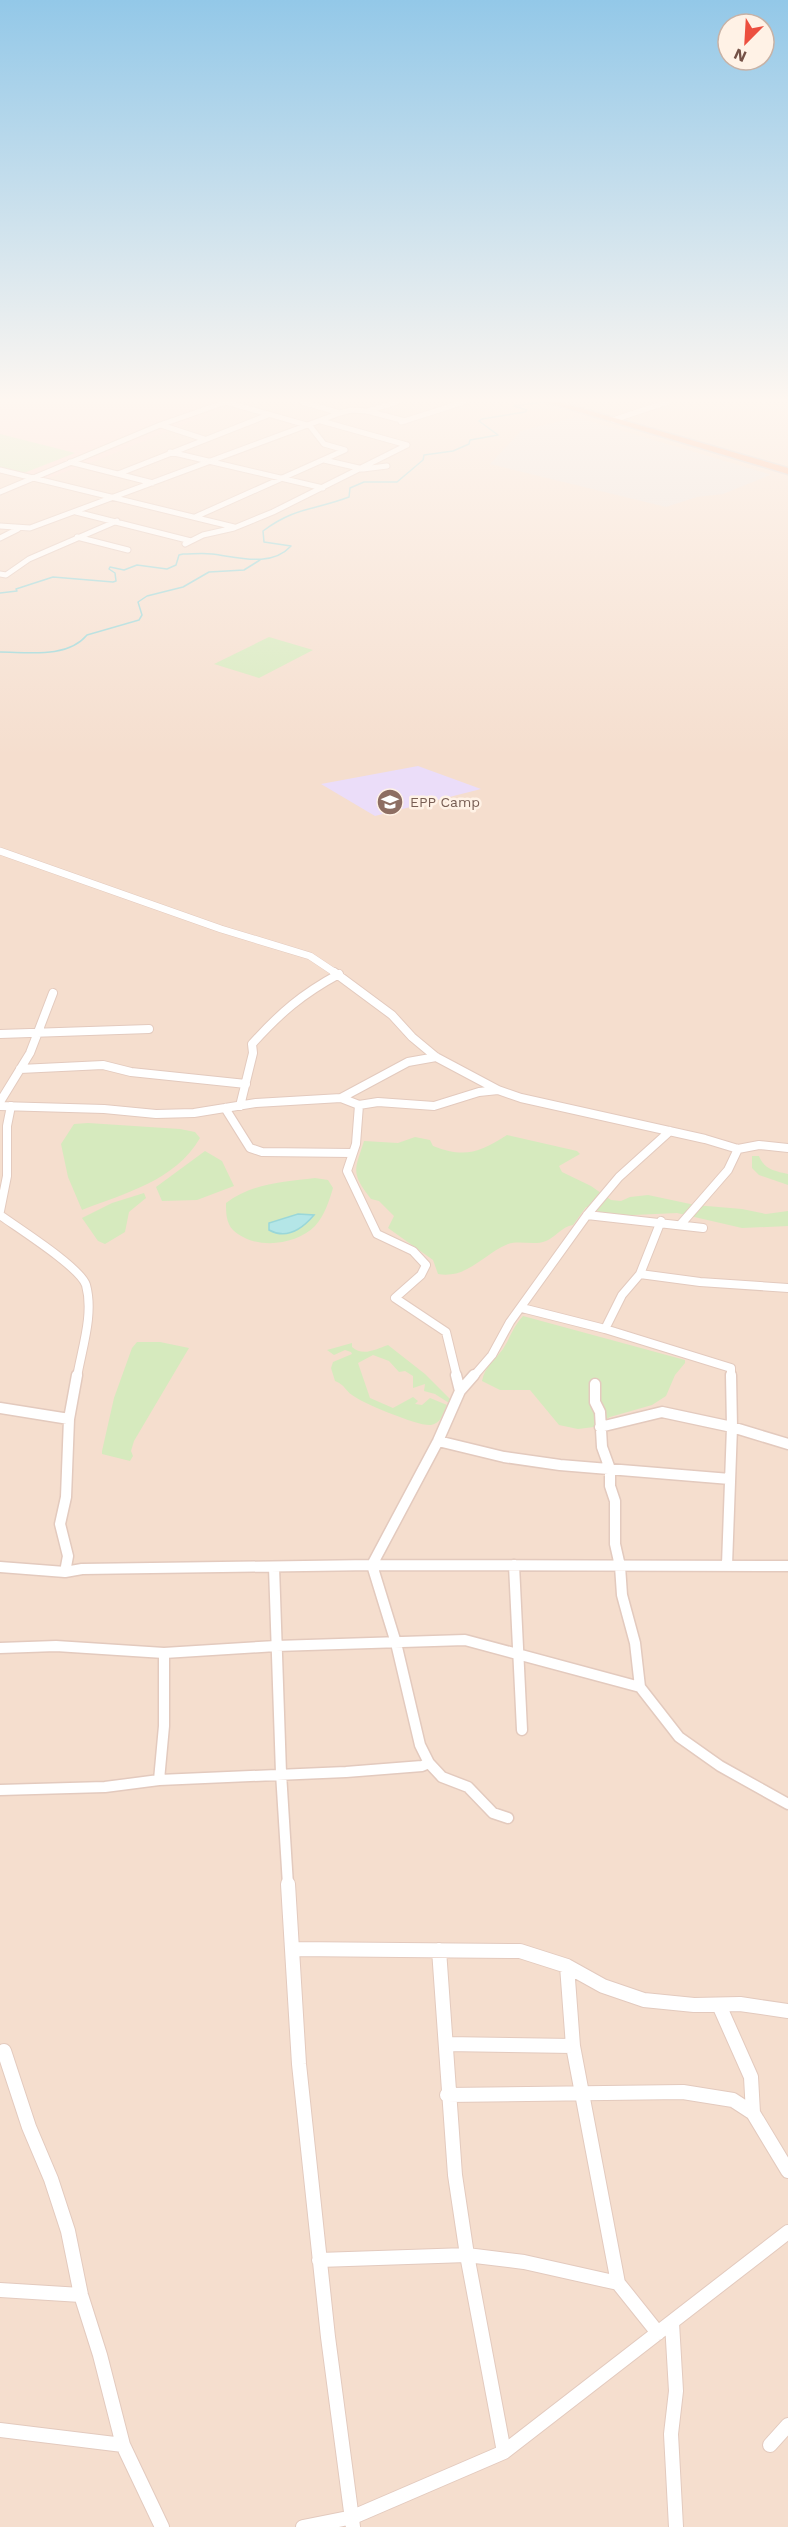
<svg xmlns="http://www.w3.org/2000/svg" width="788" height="2527" font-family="'Work Sans',sans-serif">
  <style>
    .residential { fill: #f5dece }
    .commercial { fill: #fedad2 }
    .industrial { fill: #ebe1db }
    .education { fill: #ebddf9 }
    .green { fill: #d6eabe }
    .water { fill: #b4e6e7; stroke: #9ad7d9; stroke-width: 1.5 }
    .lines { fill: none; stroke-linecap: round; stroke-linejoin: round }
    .stream { stroke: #9ad7d9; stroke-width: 1.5 }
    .minor-far4-casing { stroke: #e3cabe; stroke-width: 7 }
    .minor-far3-casing { stroke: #e3cabe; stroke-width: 8 }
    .minor-far2-casing { stroke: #e3cabe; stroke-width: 10 }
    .minor-far1-casing { stroke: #e3cabe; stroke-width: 13 }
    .minor-casing { stroke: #e3cabe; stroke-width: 16 }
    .trunk-casing { stroke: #d8cecb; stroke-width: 3 }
    .minor-far4 { stroke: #fff; stroke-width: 5 }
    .minor-far3 { stroke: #fff; stroke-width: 7 }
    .minor-far2 { stroke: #fff; stroke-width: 8 }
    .minor-far1 { stroke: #fff; stroke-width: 10 }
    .minor { stroke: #fff; stroke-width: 14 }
    .trunk { fill: #fcb694; fill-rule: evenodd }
    .labels { text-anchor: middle; stroke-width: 5; stroke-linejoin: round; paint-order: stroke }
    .far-education-label { font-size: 14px; fill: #785e54; stroke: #fff2e6; text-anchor: start }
  </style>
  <rect width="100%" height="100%" fill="#fdeedf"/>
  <path class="residential" d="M0,402H788V2527H0Z"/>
  <path class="commercial" d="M0,402H235L207,417L187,423L98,460L40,481L0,473Z"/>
  <path class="industrial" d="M576,417L769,474L770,475L723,494L697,497L666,507L490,464L521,431Z"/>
  <path class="education" d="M418,766L481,789L375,816L321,784Z"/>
  <path class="green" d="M0,434L75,453L24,473L0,467Z
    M269,637L313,650L259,678L214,664Z
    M88,1123L180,1129L195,1132L200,1138C175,1181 125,1193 82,1210L68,1177L61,1144L74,1124Z
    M507,1135L577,1151L580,1154L559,1166L562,1172L591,1186L611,1200L621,1201L630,1197L648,1195L695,1205L742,1209L766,1214L788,1211V1226L742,1228L677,1213L612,1216L586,1207L573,1225C561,1227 556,1237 546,1241C534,1246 520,1240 508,1244C483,1254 468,1279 438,1274L433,1260L388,1228L394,1216L379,1201L371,1199C350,1172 355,1170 364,1141L398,1143L415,1137L430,1140L433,1146C464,1158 479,1153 507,1135Z
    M205,1151L222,1161L234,1186L197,1200L162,1201L156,1187Z
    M752,1156H759C764,1169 774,1171 788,1174V1185L759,1175L752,1168Z
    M315,1178L328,1180L333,1188C329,1201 325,1215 315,1226C295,1246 254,1250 233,1230C226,1223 226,1212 226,1203C252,1183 284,1182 315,1178Z
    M144,1193L146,1198L129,1212L125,1232L105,1244L98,1241L82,1218L112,1203Z
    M523,1316L685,1360V1363L675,1375L666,1396L652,1405L610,1417L594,1427L578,1429L559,1425L530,1390H500L482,1381C485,1366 494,1361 503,1349C510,1338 513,1327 523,1316Z
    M137,1342H160L189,1348L134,1441L131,1451L133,1456L130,1461L102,1454V1451L114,1398L132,1348Z
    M352,1343V1347C363,1357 376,1349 388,1345L425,1374L452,1401L449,1403L435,1394L424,1391L425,1384L413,1388V1376L405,1371L399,1372L389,1361L373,1355L358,1363L370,1398L393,1408L413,1397L418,1401L415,1404L422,1405L430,1398L447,1405C443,1412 442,1423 431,1425C420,1427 362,1403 352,1395C345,1390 345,1385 335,1381L331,1368L333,1362L352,1354L351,1352L345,1350L334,1355L327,1350Z"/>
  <path class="water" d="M298,1214L314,1215C303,1228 287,1240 269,1230V1223Z"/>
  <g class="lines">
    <path class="stream" d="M0,593L17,591L16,589L53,577L113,582L116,581L115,573L109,569L110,567L124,570L137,565L167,569L176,565L179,555L183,554C193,554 203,553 212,554C238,557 271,568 291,546L264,542L263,531C295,507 315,510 349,497L350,488L364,482H397L423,460L424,455L453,451L469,444L470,440L498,435L479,421L482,419L525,412L527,410L514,406L543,402
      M0,652C27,652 67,659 87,635L139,620L142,615L138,602L147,596L183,587L209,572L244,570L260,560"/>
    <defs>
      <path id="minor-far4" d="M302,402L340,413L351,410L367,411L405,421
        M368,411L397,402
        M613,420L668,402
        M321,421L407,445
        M401,422L464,402
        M161,425L204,439
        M170,452L323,488
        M324,460L363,469L387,466
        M70,462L153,483
        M0,470L234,527
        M118,474L268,415
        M0,492L160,425L226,402
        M76,512L191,541
        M195,517L345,450L324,444L310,426L226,402
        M0,526L30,528L340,413
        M77,537L128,550
        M0,538L18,529
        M185,544L203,535L234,528L273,512L407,445
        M0,574L6,575L29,559L117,521"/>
      <path id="minor-far3" d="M0,851L221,929L310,956L337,974"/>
      <path id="minor-far2" d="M334,972L392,1015L412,1037L436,1057L498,1090L521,1098L705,1139L738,1149L759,1145L788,1148
        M0,1034L149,1029
        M20,1069L103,1065L131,1072L246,1084
        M341,1098L359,1105L378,1102L434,1106L479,1092L498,1090
        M0,1102L30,1053L53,993
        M359,1105L356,1144L347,1171L377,1234L413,1251L426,1265L421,1275L395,1298L446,1332L457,1377
        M0,1106L104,1109L156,1114L194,1113L256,1103L341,1098L408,1062L436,1057
        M240,1106L253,1053L252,1044C280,1013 302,994 339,974
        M225,1108L250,1148L262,1152L352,1153
        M0,1211L7,1176V1126L11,1106
        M0,1215C18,1228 80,1267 86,1285C94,1314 82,1348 77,1377
        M587,1215L703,1228
        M681,1224L728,1170L738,1149
        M640,1274L700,1282L788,1288
        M522,1308L605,1329L731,1368V1377
        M605,1329L622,1295L640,1274L661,1221
        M473,1377L492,1355L510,1322L587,1215L619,1177L670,1131"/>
      <path id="minor-far1" d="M456,1375L460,1391
        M474,1375L460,1391L438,1441L372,1565L396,1643L420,1745L429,1763L442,1777L468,1787L493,1813L508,1818
        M595,1384V1402L600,1412L602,1447L610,1469V1486L615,1501V1544L620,1566L622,1595L635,1643L640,1687L679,1737L720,1766L788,1804
        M0,1408L69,1419
        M600,1427L662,1412L732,1427L788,1444
        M438,1441L504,1457L560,1465L730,1479
        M514,1565L522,1730
        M727,1565L732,1427L731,1375
        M0,1567L65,1572L82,1569L372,1565L788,1566
        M274,1567L281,1773L288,1885
        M65,1572L68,1556L60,1524L66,1497L69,1419L77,1375
        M0,1648L56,1646L164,1653L276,1646L465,1640L640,1687
        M159,1780L164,1726V1653
        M0,1790L105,1787L159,1780L346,1772L422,1766L429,1763"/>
      <path id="minor" d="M288,1884L299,2064L328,2337L353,2527
        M293,1949L520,1951L567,1966L603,1986L644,2000L694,2005L740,2004L788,2011
        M439,1950L455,2175L467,2255L504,2452
        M567,1966L573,2046L618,2283L658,2333
        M719,2005L751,2077L753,2113
        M446,2044L573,2046
        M4,2051L29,2127L51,2179L68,2231L81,2295L100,2355L123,2445L162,2527
        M447,2095L683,2092L733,2100L753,2113L788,2171
        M319,2260L467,2255L524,2262L618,2283
        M0,2290L81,2295
        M672,2323L676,2391L671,2434L676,2527
        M0,2430L123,2445
        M770,2445L788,2425
        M303,2527L353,2517L504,2452L788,2232"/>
      <path id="trunk" d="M546,402H559L788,468V474Z"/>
    </defs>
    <use href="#minor-far4" class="minor-far4-casing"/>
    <use href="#minor-far3" class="minor-far3-casing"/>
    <use href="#minor-far2" class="minor-far2-casing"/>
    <use href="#minor-far1" class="minor-far1-casing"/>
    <use href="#minor" class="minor-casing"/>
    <use href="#trunk" class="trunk-casing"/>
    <use href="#minor-far4" class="minor-far4"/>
    <use href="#minor-far3" class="minor-far3"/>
    <use href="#minor-far2" class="minor-far2"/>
    <use href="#minor-far1" class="minor-far1"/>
    <use href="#minor" class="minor"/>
    <use href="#trunk" class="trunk"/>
  </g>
  <linearGradient id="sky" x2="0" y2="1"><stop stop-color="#93c8e8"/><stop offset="0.53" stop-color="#fef7f1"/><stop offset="1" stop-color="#fef7f1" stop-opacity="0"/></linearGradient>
  <rect width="788" height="756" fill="url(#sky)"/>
  <defs>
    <symbol id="school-disc" viewBox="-11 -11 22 22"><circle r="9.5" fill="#8d6e63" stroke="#fff2e6"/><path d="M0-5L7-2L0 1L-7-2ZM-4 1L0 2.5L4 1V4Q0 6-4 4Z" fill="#fff"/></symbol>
  </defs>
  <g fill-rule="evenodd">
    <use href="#school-disc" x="375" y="787" width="30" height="30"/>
  </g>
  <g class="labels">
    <g class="far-education-label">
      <text x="410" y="807">EPP Camp</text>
    </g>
  </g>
  <g transform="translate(746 42) rotate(204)"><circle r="28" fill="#fff2e6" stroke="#c7b2a6" stroke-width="1.5"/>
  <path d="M0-4.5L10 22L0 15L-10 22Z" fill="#ec4f3f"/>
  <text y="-9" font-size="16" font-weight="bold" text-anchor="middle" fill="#745146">N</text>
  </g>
</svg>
